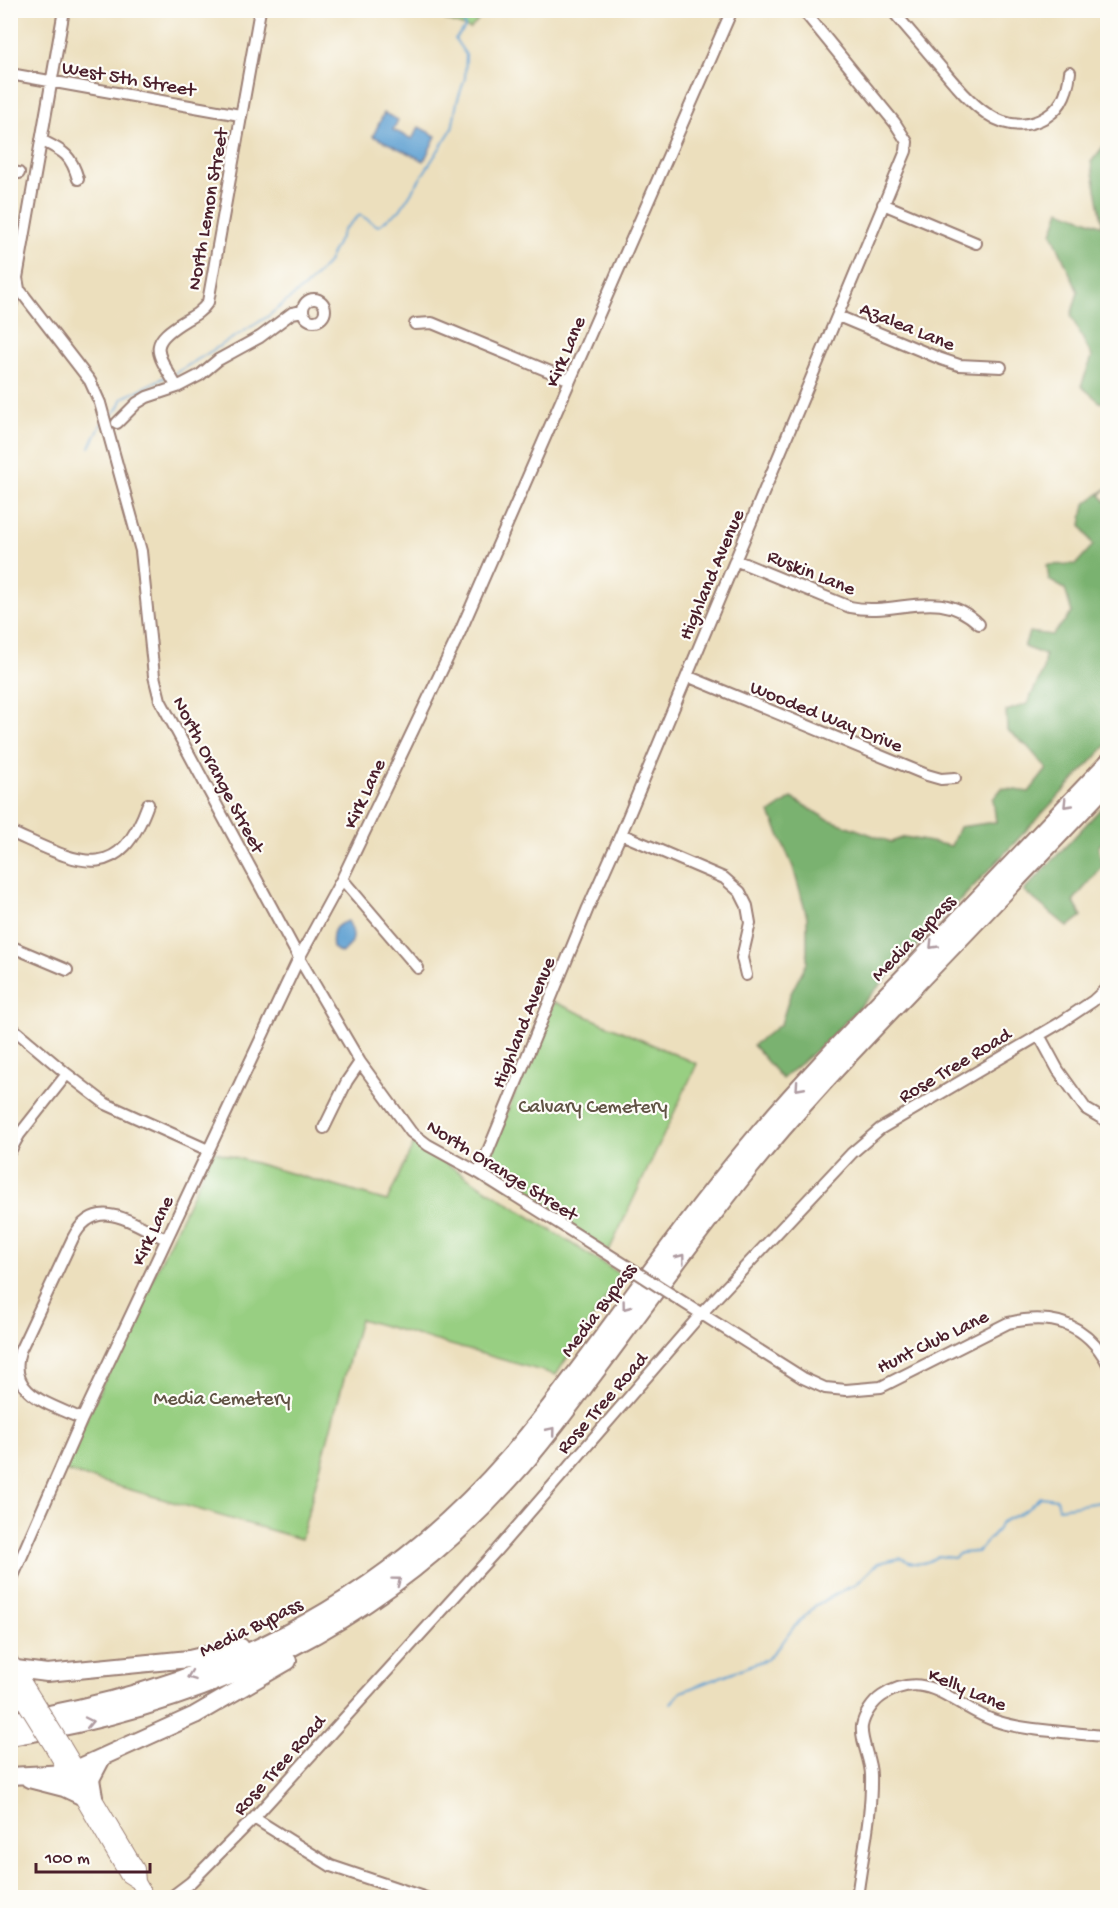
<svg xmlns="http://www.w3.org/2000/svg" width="1118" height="1908" font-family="'Gochi Hand',sans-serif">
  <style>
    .green { fill: #98cf82; stroke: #717756; stroke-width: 1.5 }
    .forest { fill: #7ab270; stroke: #62684e; stroke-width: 1.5 }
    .water { fill: #5fa0d2; stroke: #54607e; stroke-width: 1.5 }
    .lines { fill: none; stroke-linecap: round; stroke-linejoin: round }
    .stream { stroke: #5fa0d2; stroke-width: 2 }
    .minor-casing { stroke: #9b7f74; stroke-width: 14 }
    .major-casing { stroke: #9b7f74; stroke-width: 16 }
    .highway-casing { stroke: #9b7f74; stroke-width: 20 }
    .minor { stroke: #fff; stroke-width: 10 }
    .major { stroke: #fff; stroke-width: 14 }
    .highway { stroke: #fff; stroke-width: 16 }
    .minor-bridge-casing { stroke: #9b7f74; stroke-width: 14; stroke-linecap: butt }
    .major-bridge-casing { stroke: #9b7f74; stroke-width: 16; stroke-linecap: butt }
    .minor-bridge { stroke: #fff; stroke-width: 10 }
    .major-bridge { stroke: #fff; stroke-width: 14 }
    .oneway { stroke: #ae9aa0 }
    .labels { text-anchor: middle; stroke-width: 4.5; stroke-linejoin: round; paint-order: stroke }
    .street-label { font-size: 20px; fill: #4a1f2b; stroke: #fdfcf7 }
    .park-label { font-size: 20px; fill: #615445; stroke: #fdfcf7 }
  </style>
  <rect width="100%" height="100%" fill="#fdfcf7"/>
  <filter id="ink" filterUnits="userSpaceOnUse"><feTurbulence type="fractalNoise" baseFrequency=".0167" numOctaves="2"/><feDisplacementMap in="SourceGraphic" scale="12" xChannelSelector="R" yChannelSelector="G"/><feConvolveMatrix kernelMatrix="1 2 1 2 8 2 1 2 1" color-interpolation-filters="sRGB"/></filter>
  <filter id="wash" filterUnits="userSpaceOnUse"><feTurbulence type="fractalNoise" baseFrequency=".008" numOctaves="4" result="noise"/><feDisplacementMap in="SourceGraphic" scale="24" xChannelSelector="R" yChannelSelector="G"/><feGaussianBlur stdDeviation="1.35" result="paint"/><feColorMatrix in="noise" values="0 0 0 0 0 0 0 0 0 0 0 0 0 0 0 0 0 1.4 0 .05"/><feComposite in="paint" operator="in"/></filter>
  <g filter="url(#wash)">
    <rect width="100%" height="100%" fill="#ecdfbd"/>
    <path class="green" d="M441,11V10L487,11L470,29L445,20Z
      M554,1002L697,1064L609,1251L490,1176L486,1171L485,1164Z
      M414,1143L621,1275L556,1375L360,1319L301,1539L62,1470L213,1151L387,1201Z"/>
    <path class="forest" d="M1107,142L1108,397L1101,403L1081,386L1092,357L1071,316L1078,292L1052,233L1060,210L1103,226L1091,162Z
      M1107,488L1100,495L1108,504L1107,745L830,1038L782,1079L753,1045L781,1024L790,995L807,962V917L793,867L770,813L792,798L825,818L891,842L905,837L951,846L959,827L996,822L993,799L1002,788L1029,792L1047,769L1028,747L1007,730L1006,711L1027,704L1043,671L1045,655L1024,647L1029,632L1052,635L1072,613L1065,589L1049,580L1047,565L1076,564L1093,545L1081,525L1085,504Z
      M1107,802V837L1098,847L1103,866L1073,901L1082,916L1068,927L1024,891Z"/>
    <path class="water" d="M384,113L398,120L393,130L412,139L419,127L436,136L424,161L373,136Z
      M348,921C356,935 355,944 341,953L333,948C331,933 333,925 348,921Z"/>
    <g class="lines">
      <path class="stream" d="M174,374L267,317L308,284L327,264L344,229L360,215L378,226L400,210L452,129L457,102L465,78L466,55L455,39L465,28L463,10
        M109,417L118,409L123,398L165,377
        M90,447L102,423
        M671,1703L681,1692L767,1659L780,1646L793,1628L816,1605L857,1583L878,1563L901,1558C915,1566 925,1565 938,1556L954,1558L960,1553L977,1552L998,1529L1000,1523L1026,1510L1040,1497L1057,1499L1059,1508L1108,1501"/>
    </g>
  </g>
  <g filter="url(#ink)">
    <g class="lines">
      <defs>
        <path id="minor" d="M64,10L17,278L19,289L90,381L100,403L141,551L154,676L160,700L299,958L360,1062L411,1132L428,1145L479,1173L630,1268
          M892,10C907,28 922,45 937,63C962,92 996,140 1040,120C1061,111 1068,93 1070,72
          M10,74L240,115
          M41,140C63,151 71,154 78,179
          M10,172L19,173
          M883,204L976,243
          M303 310a11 11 0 1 1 22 0a11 11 0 1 1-22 0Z
          M10,312L16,282
          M838,316L941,359L959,365L1001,367
          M415,324L432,323L570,380
          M177,387C156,351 146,344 186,320C195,315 202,311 208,302L260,10
          M117,423L137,403L147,397L177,387L200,375L218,360L260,337L292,313L303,311
          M735,560L850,607C897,617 938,585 979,624
          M687,676L927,775L941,779L955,778
          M10,832C74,860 117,890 148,804
          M621,834L724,878L740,892L747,906L750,923L742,958L746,975
          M342,879L418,968
          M10,946L67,970
          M10,1026L67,1074L106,1104L208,1150
          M1039,1035L1058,1070L1086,1109L1108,1122
          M324,1128L347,1081L360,1062
          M10,1151L19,1135L67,1074
          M479,1173L588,908L621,834L906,151L907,142L895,123L803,10
          M675,1297L803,1378L825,1388L846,1390L881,1387L1008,1323C1051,1313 1086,1322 1108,1364
          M82,1419C51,1404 6,1395 20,1351L73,1238C96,1193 133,1224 166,1239
          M10,1583L82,1419L299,958L342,879L460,632L732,10
          M254,1818L331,1866L426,1898
          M170,1898L191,1882L254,1818L496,1551L701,1314L852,1153L880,1129L1060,1023L1093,1001L1108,987
          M857,1898C862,1857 872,1816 871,1775C871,1760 860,1740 862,1726C864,1715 873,1702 882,1696C929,1665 956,1710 999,1722C1028,1731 1071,1732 1103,1736L1108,1739"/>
        <path id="major" d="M10,1660L35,1700
          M10,1679L24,1702
          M63,1745L137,1869L138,1882
          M52,1747L127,1875L138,1882L147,1898"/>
        <path id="highway" d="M16,1669L47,1673L189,1659L241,1647
          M10,1721C210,1689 376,1610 510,1456C538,1424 563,1389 589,1355C641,1285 692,1213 748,1146C799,1084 855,1027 911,969C976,900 1042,831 1108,762
          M10,1737C214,1704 385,1623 522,1466C550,1434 575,1399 601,1365C650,1299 698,1232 750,1168C800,1106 856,1048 911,990C977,922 1042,853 1108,784
          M10,1776L67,1773L195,1715L288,1661
          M29,1779L64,1788L81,1796
          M94,1797L91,1779L102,1758"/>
      </defs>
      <use href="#minor" class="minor-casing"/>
      <use href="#major" class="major-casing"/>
      <use href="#highway" class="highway-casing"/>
      <use href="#minor" class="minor"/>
      <use href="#major" class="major"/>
      <use href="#highway" class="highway"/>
      <defs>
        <path id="minor-bridge" d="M630,1268L675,1297"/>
        <path id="major-bridge" d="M35,1700L63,1745
          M24,1702L52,1747"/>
      </defs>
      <use href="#minor-bridge" class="minor-bridge-casing"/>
      <use href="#major-bridge" class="major-bridge-casing"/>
      <use href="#minor-bridge" class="minor-bridge"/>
      <use href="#major-bridge" class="major-bridge"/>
    </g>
    <defs><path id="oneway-chevron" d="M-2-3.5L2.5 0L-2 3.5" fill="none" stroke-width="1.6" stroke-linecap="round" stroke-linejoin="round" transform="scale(1.5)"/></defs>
    <g class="oneway">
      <use href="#oneway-chevron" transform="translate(1067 804) rotate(134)"/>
      <use href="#oneway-chevron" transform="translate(933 945) rotate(134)"/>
      <use href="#oneway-chevron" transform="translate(799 1087) rotate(132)"/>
      <use href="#oneway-chevron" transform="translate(681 1258) rotate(-53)"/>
      <use href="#oneway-chevron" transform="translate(626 1306) rotate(127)"/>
      <use href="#oneway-chevron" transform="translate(551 1431) rotate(-51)"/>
      <use href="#oneway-chevron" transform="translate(397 1581) rotate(-37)"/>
      <use href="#oneway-chevron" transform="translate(191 1676) rotate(160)"/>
      <use href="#oneway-chevron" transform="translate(89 1722) rotate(-12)"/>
    </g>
  </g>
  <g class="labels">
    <g class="street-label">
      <text transform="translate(129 77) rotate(10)" y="7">West 5th Street</text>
      <text transform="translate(206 209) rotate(-80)" y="7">North Lemon Street</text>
      <text transform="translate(908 325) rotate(22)" y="7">Azalea Lane</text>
      <text transform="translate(564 351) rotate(-67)" y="7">Kirk Lane</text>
      <text transform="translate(812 571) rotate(22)" y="7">Ruskin Lane</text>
      <text transform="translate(710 574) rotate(-67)" y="7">Highland Avenue</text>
      <text transform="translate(827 715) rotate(22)" y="7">Wooded Way Drive</text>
      <text transform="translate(220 774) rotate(62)" y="7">North Orange Street</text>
      <text transform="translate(363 793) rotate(-65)" y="7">Kirk Lane</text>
      <text transform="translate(912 937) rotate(-46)" y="7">Media Bypass</text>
      <text transform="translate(522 1022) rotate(-68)" y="7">Highland Avenue</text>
      <text transform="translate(954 1064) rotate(-31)" y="7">Rose Tree Road</text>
      <text transform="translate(503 1169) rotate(32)" y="7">North Orange Street</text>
      <text transform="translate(151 1230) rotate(-65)" y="7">Kirk Lane</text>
      <text transform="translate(597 1309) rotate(-53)" y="7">Media Bypass</text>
      <text transform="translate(932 1340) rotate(-26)" y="7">Hunt Club Lane</text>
      <text transform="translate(601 1402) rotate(-49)" y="7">Rose Tree Road</text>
      <text transform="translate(250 1626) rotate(-26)" y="7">Media Bypass</text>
      <text transform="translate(968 1688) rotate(23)" y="7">Kelly Lane</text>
      <text transform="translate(278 1764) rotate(-48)" y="7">Rose Tree Road</text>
    </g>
    <g class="park-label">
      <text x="593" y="1112">Calvary Cemetery</text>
      <text x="222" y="1404">Media Cemetery</text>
    </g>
  </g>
  <rect width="1118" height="1908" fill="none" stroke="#fdfcf7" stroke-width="36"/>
  <path d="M36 1863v9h114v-9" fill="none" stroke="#4a1f2b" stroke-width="3"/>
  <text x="45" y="1863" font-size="18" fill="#4a1f2b" stroke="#fdfcf7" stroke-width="4.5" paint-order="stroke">100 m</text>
</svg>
